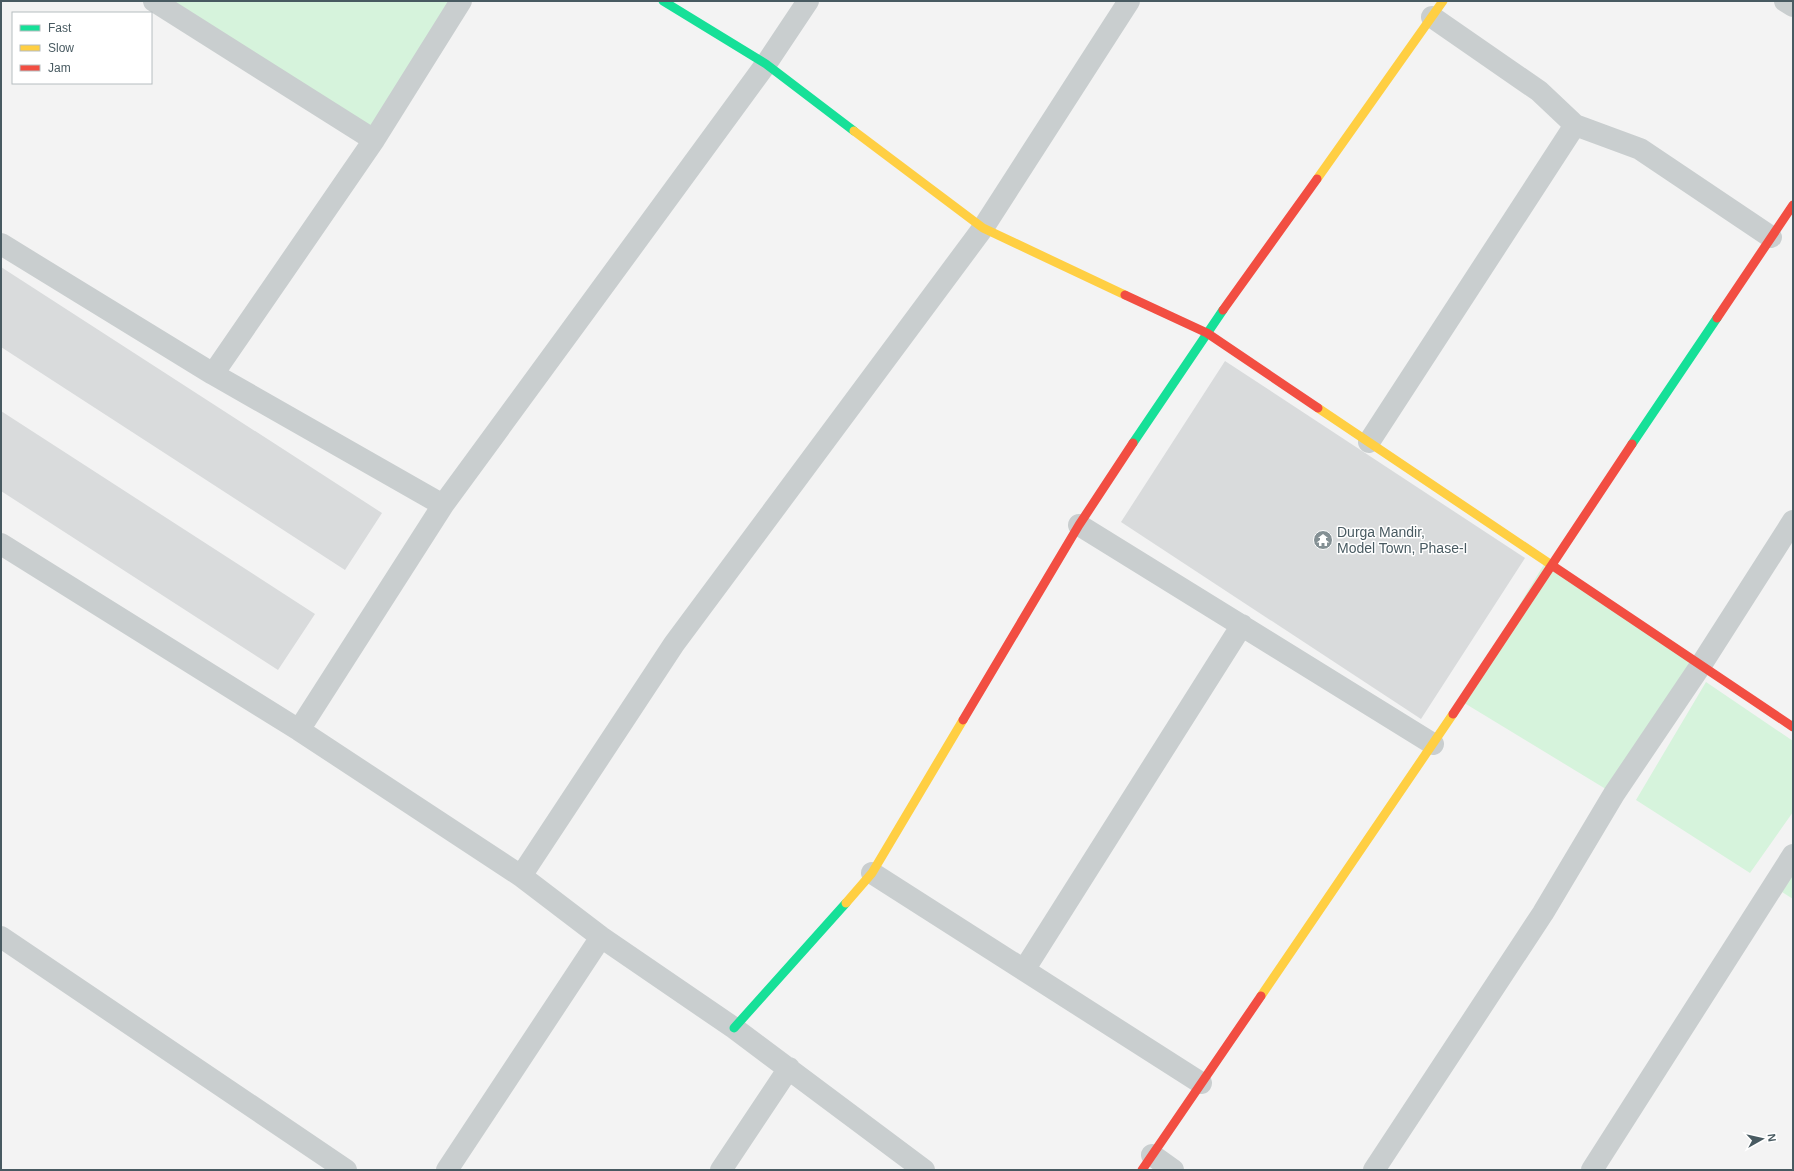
<svg xmlns="http://www.w3.org/2000/svg" width="1794" height="1171" font-family="Arial,sans-serif">
  <style>
    .green { fill: #d6f3dc }
    .building { fill: #d9dbdc }
    .lines { fill: none; stroke-linecap: round; stroke-linejoin: round }
    .street { stroke: #c9cecf; stroke-width: 22 }
    .fast { stroke: #16e098; stroke-width: 9 }
    .slow { stroke: #ffcf43; stroke-width: 9 }
    .jam { stroke: #f24e42; stroke-width: 9 }
    .labels { text-anchor: middle; stroke-width: 3; stroke-linejoin: round; paint-order: stroke }
    .poi-label { font-size: 14px; fill: #485a61; stroke: #fff; text-anchor: start }
  </style>
  <rect width="100%" height="100%" fill="#f3f3f3"/>
  <path class="green" d="M154,1H461L374,140Z
    M1546,561L1701,665L1614,794L1461,701Z
    M1706,682L1793,741V812L1750,873L1636,800Z
    M1793,874V899L1782,892Z"/>
  <path class="building" d="M1,267L382,513L345,570L1,347Z
    M1225,361L1525,558L1421,719L1121,522Z
    M1,411L315,614L278,670L1,491Z"/>
  <g class="lines">
    <path class="street" d="M154,1L374,140
      M1785,1L1793,6
      M1432,17L1539,91L1575,125L1640,149L1771,237
      M1,244L213,374L443,505
      M213,374L374,140L461,1
      M1369,442L1575,125
      M1079,525L1433,744
      M1,544L299,730L521,876L601,937L734,1028L924,1170
      M299,730L443,505L766,64L808,1
      M872,873L1201,1083
      M521,876L674,644L983,228L1129,1
      M1,937L346,1170
      M1024,970L1242,625
      M1152,1155L1173,1170
      M447,1170L601,937
      M721,1170L789,1068
      M1374,1170L1543,913L1614,794L1701,665L1793,521
      M1592,1170L1793,855"/>
    <path class="fast" d="M663,1L766,64L854,131
      M1133,443L1223,310
      M1632,444L1717,318
      M734,1028L846,903"/>
    <path class="slow" d="M854,131L983,228L1125,295
      M1317,179L1443,1
      M1318,408L1553,566
      M846,903L872,873L963,720
      M1261,996L1453,714"/>
    <path class="jam" d="M1125,295L1207,333L1318,408
      M1223,310L1317,179
      M1717,318L1793,205
      M1553,566L1793,727
      M1453,714L1632,444
      M963,720L1079,525L1133,443
      M1142,1170L1261,996"/>
  </g>
  <defs>
    <symbol id="temple-disc" viewBox="-11 -11 22 22"><circle r="9.5" fill="#849094" stroke="#fff"/><path d="M0-6L5-2H3V0L6.5 2.5H4V6H1.5V3h-3V6H-4V2.5H-6.5L-3 0V-2H-5Z" fill="#fff"/></symbol>
  </defs>
  <g fill-rule="evenodd">
    <use href="#temple-disc" x="1312" y="529" width="22" height="22"/>
  </g>
  <g class="labels">
    <g class="poi-label">
      <text x="1337" y="537">Durga Mandir,<tspan x="1337" dy="16">Model Town, Phase-I</tspan></text>
    </g>
  </g>
  <rect width="1794" height="1171" fill="none" stroke="#485a61" stroke-width="4"/>
  <rect x="12" y="12" width="140" height="72" fill="#ffffff" stroke="#b6bdc0"/>
  <rect x="20" y="25" width="20" height="6" fill="#16e098" stroke="#b6bdc0"/>
  <text x="48" y="32" font-size="12" fill="#485a61">Fast</text>
  <rect x="20" y="45" width="20" height="6" fill="#ffcf43" stroke="#b6bdc0"/>
  <text x="48" y="52" font-size="12" fill="#485a61">Slow</text>
  <rect x="20" y="65" width="20" height="6" fill="#f24e42" stroke="#b6bdc0"/>
  <text x="48" y="72" font-size="12" fill="#485a61">Jam</text>
  <g transform="translate(1762 1139) rotate(82)" stroke="#ffffff" stroke-width="3" paint-order="stroke">
  <path d="M0-3L7 15L0 10L-7 15Z" fill="#485a61"/>
  <text y="-6" font-size="11" font-weight="bold" text-anchor="middle" fill="#485a61">N</text>
  </g>
</svg>
